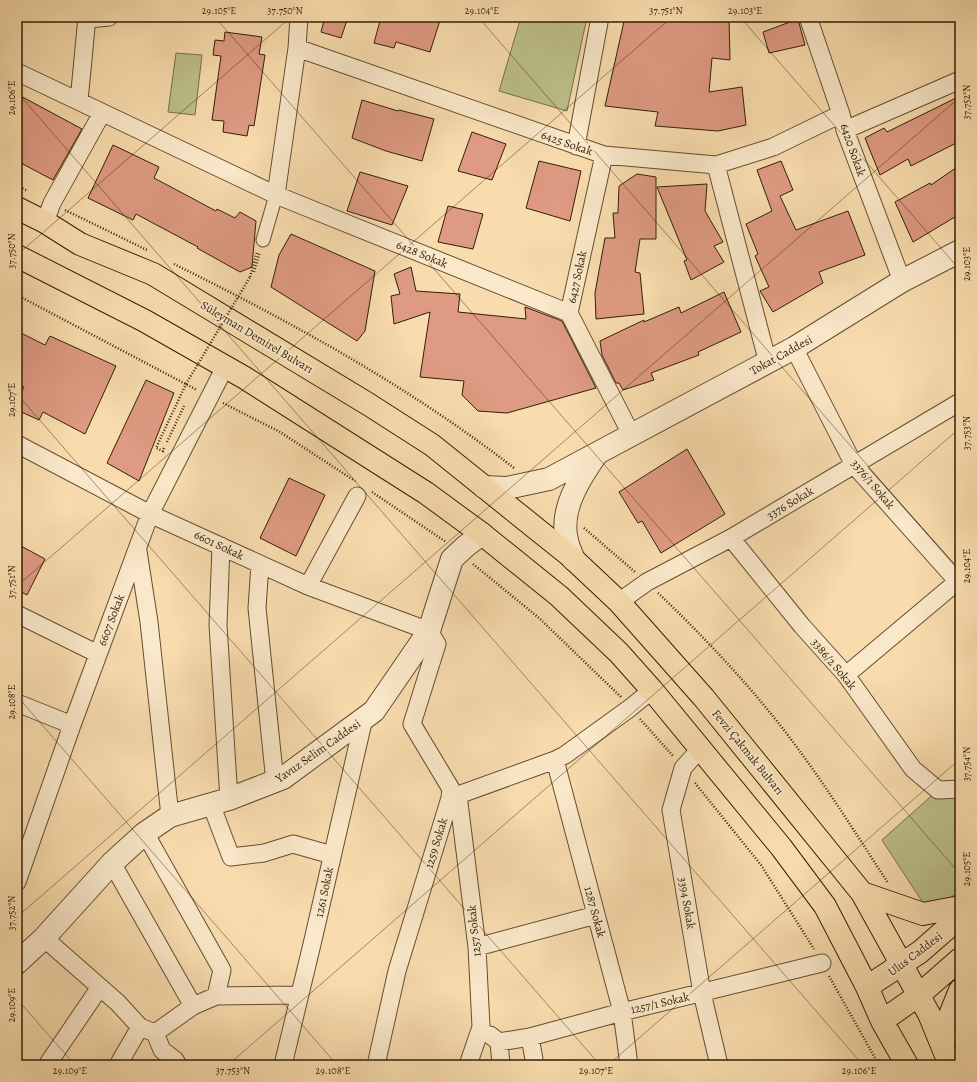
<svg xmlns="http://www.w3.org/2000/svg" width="977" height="1082" font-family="Alegreya,serif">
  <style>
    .park { fill: #bdc08a; stroke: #787048 }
    .building { fill: #de9a82; stroke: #321f06 }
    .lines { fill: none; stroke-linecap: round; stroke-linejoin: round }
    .pedestrian-casing { stroke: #644e30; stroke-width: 15 }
    .minor-casing { stroke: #644e30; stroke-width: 19 }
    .tertiary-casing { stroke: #644e30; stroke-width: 24 }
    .primary-casing { stroke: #321f06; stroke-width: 24 }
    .path { stroke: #321f06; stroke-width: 2.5; stroke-dasharray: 1 2; stroke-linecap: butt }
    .pedestrian { stroke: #fae8ca; stroke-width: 13 }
    .minor { stroke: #fae8ca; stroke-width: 17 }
    .tertiary { stroke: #fae8ca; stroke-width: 22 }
    .primary { stroke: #f8dcad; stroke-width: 22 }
    .path-bridge { stroke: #321f06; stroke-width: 2.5; stroke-dasharray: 1 2; stroke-linecap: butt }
    .ticks { fill: none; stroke: #321f06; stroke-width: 1; stroke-opacity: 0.45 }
    .labels { text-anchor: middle; stroke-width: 4; stroke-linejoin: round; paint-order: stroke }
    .street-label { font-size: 12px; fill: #321f06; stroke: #fae8ca }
    .neatline { fill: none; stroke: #321f06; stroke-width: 1.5 }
    .ticks-label { font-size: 10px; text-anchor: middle; fill: #321f06 }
  </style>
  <rect width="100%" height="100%" fill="#f8dcad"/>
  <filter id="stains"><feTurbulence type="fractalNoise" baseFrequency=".005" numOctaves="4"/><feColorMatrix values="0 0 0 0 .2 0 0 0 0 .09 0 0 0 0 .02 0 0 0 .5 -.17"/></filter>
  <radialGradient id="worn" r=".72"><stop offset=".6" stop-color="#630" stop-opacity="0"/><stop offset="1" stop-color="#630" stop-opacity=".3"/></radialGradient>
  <path class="park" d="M521,17H587L567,111L499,91Z
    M176,53L202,55L195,115L168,112Z
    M960,789V891L929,912L882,840L938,790Z"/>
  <path class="building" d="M325,17H348L341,38L321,32Z
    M381,17H441L430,52L396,42L394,48L374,43Z
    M625,17H729L730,60L712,58L709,92L742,87L746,125L718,131L655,126L658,112L605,106Z
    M798,19L805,45L769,53L763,32Z
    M225,32L262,37L259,54L265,55L254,126L249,125L247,136L223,132L224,121L212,120L221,56L213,55L215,40L224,41Z
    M17,94L82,129L53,180L17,161Z
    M960,96V141L911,166L908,159L880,175L865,138L884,128L887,132Z
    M362,100L398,111L399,110L434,119L422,161L386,151L352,138Z
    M472,132L506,144L492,180L458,171Z
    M113,145L159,167L154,178L216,211L217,209L235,218L240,212L256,221L252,267L240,272L197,248L198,247L136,214L133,220L88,198Z
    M539,161L581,171L570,221L526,208Z
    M781,161L793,190L780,196L796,230L848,211L865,255L819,272L823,283L773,312L760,291L769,287L755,256L758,254L746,224L772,211L757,170Z
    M960,165V214L913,242L895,202L930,183L931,185Z
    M360,172L408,186L392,225L347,211Z
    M637,174L656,177V239H640L635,272L640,273L644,314L596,319L595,293L605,238H615L613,213H618L619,186Z
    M707,184L705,211L723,242L714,246L724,262L691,280L684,261L687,260L657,187Z
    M448,206L483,214L473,249L438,242Z
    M291,234L375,271L365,331L357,341L271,287L279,255Z
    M411,267L416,291L460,294L458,312L526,319L525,307L562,321L596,388L507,413L478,411L462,395L464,381L420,377L430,312L394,324L391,296L400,294L394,274Z
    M724,292L741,332L698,352L699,355L651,373L654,380L623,390L619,383H616L602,355L600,341L644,320V322L679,307L681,313Z
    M17,331L45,345L50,336L116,366L85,434L43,412L39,420L17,410V401L24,387L17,384Z
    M146,380L174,393L139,481L107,463Z
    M687,449L725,514L661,553L642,521L638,523L619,492Z
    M289,478L325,495L296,556L260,538Z
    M21,546L45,559L27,595L17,590V554Z"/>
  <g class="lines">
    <defs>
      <path id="pedestrian" d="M263,240L276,195"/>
      <path id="minor" d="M808,17L841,114L845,130L902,281
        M88,19L109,17
        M297,48L604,155L716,165L773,147L841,114
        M17,72L276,195L569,313
        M79,101L87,17
        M845,130L960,80
        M576,146L600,17
        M604,155L569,313L631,434
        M716,165L768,363
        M276,195L297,48L299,17
        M45,222L52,203L102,113
        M794,348L854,465L960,584
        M17,444L150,514L308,586L429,631L437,644L412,724L451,789L450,798L397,971L376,1065
        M731,538L802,626L846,675L913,769L938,790L960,789
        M221,546L218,625L229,799
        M138,551L149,622L170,816
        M260,564L257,608L275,782
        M308,586L357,496
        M619,602L647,582L731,538L960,402
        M17,614L98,654
        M846,675L958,581
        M17,703L72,725
        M701,748L683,768L671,810L702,993L719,1065
        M555,760L622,1012L629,1065
        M458,795L477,947L481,1027L468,1065
        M450,798L555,760L565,755L630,708L652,690
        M211,804L231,857L264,853L293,844L332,855
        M145,833L222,970L216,996
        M112,863L193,1006
        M17,882L72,725L150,514L225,367
        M44,938L118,1003L140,1027L155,1033
        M477,947L596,915
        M490,1035L499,1042L501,1065
        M530,1037L535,1065
        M499,1042L530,1037L622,1012L822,963
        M47,1065L100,987
        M118,1065L140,1027
        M178,1065L175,1060L162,1050L155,1033L193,1006L216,996L300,995
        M283,1065L313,940L364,718"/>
      <path id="tertiary" d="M484,487L507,488L549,479L794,348L902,281L960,251
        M574,560C572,554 568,547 567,540C559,510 580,478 596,455
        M17,963L44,938L112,863L145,833L170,816L229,799L283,778L374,711L429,631L452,559L466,546L482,534"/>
      <path id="primary" d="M17,208L45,222L80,244L153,274L368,404L432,445L569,555L619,602L704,698L862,893L929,1014L950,1065
        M17,256L145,321L245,378L426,493L482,534L559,596L619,653L652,690L781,847L825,906L867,987L882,1021L907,1065
        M862,893L923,914L960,907
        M867,987L920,952L960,917
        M882,1021L919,995L960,959
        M943,1045L948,1020L960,990"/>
    </defs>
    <use href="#pedestrian" class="pedestrian-casing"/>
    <use href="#minor" class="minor-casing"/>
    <use href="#tertiary" class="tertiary-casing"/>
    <use href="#primary" class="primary-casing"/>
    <path class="path" d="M17,186L28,191
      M65,210L147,250
      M174,264C293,323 408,386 514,468
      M254,272L260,252
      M250,277L257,252
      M17,295L197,390
      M223,403L280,432L355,481
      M167,442L184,406
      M164,448L163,451L156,448L186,384
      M372,492L446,542
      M584,528L635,572
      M473,564L539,618L621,697
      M658,593C698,631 737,672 772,715C815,768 851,826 888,883
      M640,719L674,757
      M695,783L761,865L814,949
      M829,976L879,1065"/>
    <use href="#pedestrian" class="pedestrian"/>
    <use href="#minor" class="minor"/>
    <use href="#tertiary" class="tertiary"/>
    <use href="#primary" class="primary"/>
    <path class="path-bridge" d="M186,384L250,277"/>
  </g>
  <path class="ticks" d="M215,17L960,874M478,17L960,572M740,17L960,270M17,92L863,1065M17,255L291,17M17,394L600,1065M17,586L672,17M17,696L337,1065M17,917L960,97M17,999L75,1065M228,1065L960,428M608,1065L960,759"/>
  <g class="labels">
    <g class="street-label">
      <text transform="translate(567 143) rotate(19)" y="4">6425 Sokak</text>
      <text transform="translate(853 150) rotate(71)" y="4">6420 Sokak</text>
      <text transform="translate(422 254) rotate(22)" y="4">6428 Sokak</text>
      <text transform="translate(577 277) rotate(-78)" y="4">6427 Sokak</text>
      <text transform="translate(257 337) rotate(31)" y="4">Süleyman Demirel Bulvarı</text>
      <text transform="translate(781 355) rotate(-29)" y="4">Tokat Caddesi</text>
      <text transform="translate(873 484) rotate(50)" y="4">3376/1 Sokak</text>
      <text transform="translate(790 503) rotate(-31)" y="4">3376 Sokak</text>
      <text transform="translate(219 545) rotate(25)" y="4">6601 Sokak</text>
      <text transform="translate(111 620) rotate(-69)" y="4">6607 Sokak</text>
      <text transform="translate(834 664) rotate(50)" y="4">3386/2 Sokak</text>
      <text transform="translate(318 751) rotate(-35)" y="4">Yavuz Selim Caddesi</text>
      <text transform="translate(748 752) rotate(51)" y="4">Fevzi Çakmak Bulvarı</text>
      <text transform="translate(436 843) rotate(-73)" y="4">1259 Sokak</text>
      <text transform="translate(324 892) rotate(-78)" y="4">1261 Sokak</text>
      <text transform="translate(687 903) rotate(80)" y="4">3394 Sokak</text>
      <text transform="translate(595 912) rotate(75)" y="4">1287 Sokak</text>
      <text transform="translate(474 931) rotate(-96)" y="4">1257 Sokak</text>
      <text transform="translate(915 954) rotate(-37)" y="4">Ulus Caddesi</text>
      <text transform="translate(660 1003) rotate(-13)" y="4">1257/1 Sokak</text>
    </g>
  </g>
  <rect width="977" height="1082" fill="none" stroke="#f8dcad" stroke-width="44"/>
  <rect x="22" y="22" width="933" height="1038" class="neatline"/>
  <g class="ticks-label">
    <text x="219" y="14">29.105°E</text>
    <text x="285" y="14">37.750°N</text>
    <text x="482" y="14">29.104°E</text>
    <text x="666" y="14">37.751°N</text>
    <text x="745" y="14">29.103°E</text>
    <text transform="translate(11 98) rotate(-90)" y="4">29.106°E</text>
    <text transform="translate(966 102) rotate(-90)" y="4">37.752°N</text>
    <text transform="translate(11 251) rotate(-90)" y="4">37.750°N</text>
    <text transform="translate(966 264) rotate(-90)" y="4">29.103°E</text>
    <text transform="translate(11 400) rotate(-90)" y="4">29.107°E</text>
    <text transform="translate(966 433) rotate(-90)" y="4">37.753°N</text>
    <text transform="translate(966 566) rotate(-90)" y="4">29.104°E</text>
    <text transform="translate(11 582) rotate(-90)" y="4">37.751°N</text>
    <text transform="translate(11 702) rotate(-90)" y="4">29.108°E</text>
    <text transform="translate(966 764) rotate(-90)" y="4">37.754°N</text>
    <text transform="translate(966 869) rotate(-90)" y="4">29.105°E</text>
    <text transform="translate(11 913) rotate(-90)" y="4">37.752°N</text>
    <text transform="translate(11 1005) rotate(-90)" y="4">29.109°E</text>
    <text x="70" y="1074">29.109°E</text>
    <text x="233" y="1074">37.753°N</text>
    <text x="333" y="1074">29.108°E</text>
    <text x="596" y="1074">29.107°E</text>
    <text x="859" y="1074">29.106°E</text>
  </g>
  <rect width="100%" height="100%" filter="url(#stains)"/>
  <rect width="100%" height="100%" fill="url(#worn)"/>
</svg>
